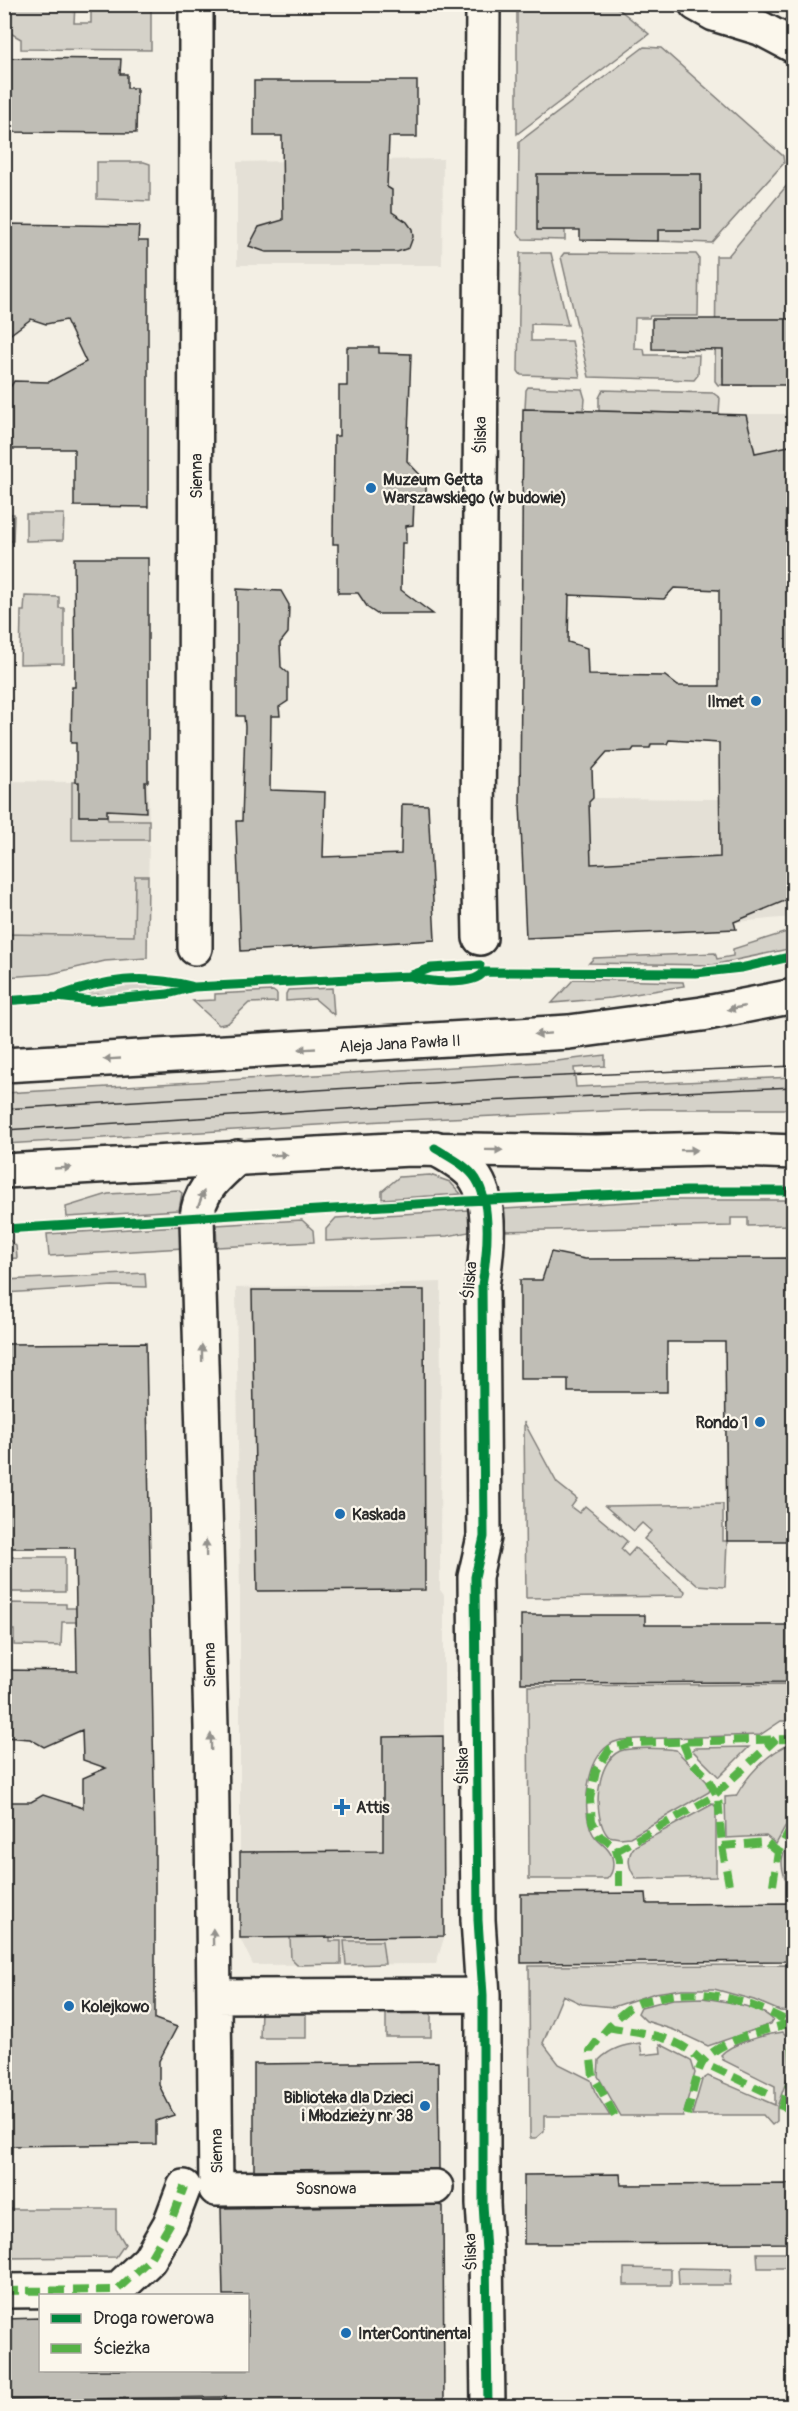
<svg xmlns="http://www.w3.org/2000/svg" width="798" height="2411" font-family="Pangolin,sans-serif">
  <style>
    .built { fill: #e4e0d6 }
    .green { fill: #d5d2c9; stroke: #807e7a; stroke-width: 1.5 }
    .building { fill: #c0beb6; stroke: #2b2b2b; stroke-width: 1.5; fill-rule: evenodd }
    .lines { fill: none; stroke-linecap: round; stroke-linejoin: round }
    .minor-casing { stroke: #2b2b2b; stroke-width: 38 }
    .major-casing { stroke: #2b2b2b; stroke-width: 38 }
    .minor { stroke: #fbf7ec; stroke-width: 33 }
    .major { stroke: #fbf7ec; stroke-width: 33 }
    .tram { stroke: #2b2b2b; stroke-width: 1.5 }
    .quiet { stroke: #56b246; stroke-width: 8; stroke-dasharray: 15 8; stroke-linecap: butt }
    .cycleway-casing { stroke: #fbf7ec; stroke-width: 13 }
    .cycleway { stroke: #00873e; stroke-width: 9 }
    .oneway { fill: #93918c }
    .poi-dot { fill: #1f6fb2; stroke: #fbf7ec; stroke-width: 2 }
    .labels { text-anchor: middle; stroke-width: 4.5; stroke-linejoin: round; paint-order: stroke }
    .street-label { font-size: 16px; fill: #2b2b2b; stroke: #fbf7ec }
    .poi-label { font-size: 16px; font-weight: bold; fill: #2b2b2b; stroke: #fbf7ec; text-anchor: start }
  </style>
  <rect width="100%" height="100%" fill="#f3efe4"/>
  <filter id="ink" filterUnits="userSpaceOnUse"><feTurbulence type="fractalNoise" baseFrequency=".0167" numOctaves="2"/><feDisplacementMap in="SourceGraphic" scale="12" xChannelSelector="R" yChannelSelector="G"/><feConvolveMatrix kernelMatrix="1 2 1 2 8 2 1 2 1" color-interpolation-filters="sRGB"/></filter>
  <g filter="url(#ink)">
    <path class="built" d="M443,159L442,265H237V162Z
      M719,414H793V917L735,922L736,926L720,929L526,938L589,802L593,798L719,799Z
      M5,781L72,782V840H149L147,952H5Z
      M79,782H148L149,820H108L107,817L79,816Z
      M441,1282L440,1590L444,1595V1938L436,1964L253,1965L240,1938V1595L236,1288Z"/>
    <path class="green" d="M4,5H75L74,23H91V5H151V50L21,49V39L5,30Z
      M517,5H614L649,34L517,134Z
      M644,47L661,48L783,156L784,163L712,243L658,241V230H701V174H538V230H565V240L523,239L518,233L519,142Z
      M97,162H144L150,164V201L97,199Z
      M793,178V319H723V376H750L751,385H718L715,381L716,256H728Z
      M520,253H551L568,325L531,324V341H572L580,377L521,375L518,371Z
      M564,253L696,254L699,258L698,316H650L649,318H635L634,348L644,349L645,355H699L698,375L694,380L589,377L561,257Z
      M528,387L582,389L585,399L584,410L525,409L526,390Z
      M603,390L713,393L720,398L719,414L599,411V398Z
      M5,514H14L13,541H5Z
      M26,514H64L63,540L26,541Z
      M25,596L59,597V608H64V663L20,664L21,611H24Z
      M72,782H79V816H107L108,820H149V840H72Z
      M135,876H148L147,958L105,961L50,974L5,977V934L134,936Z
      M793,930V948L712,965L589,963L594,958L715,953L717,959L733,956V949Z
      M574,979L683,982L684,986L611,998L552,1003Z
      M136,984H164L165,987L162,990L86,995V992L92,989Z
      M332,988L334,1015L315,999L286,1001V994L288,990Z
      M273,991L277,994V1002L249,1003L228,1023L219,1025L193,1001L215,1000V994Z
      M605,1055V1066L574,1068L576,1087L793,1077V1109H648L383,1121L5,1144V1093L557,1061Z
      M430,1175L450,1182L461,1194L382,1199V1191L399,1177Z
      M178,1190L182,1193L179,1210L67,1217L66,1207L108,1194Z
      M664,1200H794L793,1225L748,1226V1218H731V1226L501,1231V1211L504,1209Z
      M468,1210L469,1232L447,1236L326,1241V1229L336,1218Z
      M302,1220L313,1230L314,1242L217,1247L216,1225Z
      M180,1226L182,1227L183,1248L49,1256L47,1234Z
      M5,1236L16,1246L17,1258L5,1259Z
      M145,1273L146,1287L113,1286L5,1293V1280Z
      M524,1422L557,1483L577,1499L571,1507L579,1513L585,1506L627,1541L621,1549L628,1556L635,1548L685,1591L684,1596L526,1598Z
      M723,1504V1541H727L725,1587L697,1585L644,1539L651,1531L642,1523L634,1531L605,1506Z
      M10,1557H65V1592H11Z
      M5,1603L66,1604V1608H76L77,1622H62L61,1646L14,1645V1630H5Z
      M793,1684V1721H781L760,1735L636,1739C627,1740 616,1739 609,1745C587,1760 581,1808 592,1832C596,1842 609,1846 612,1857C614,1865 613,1873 607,1879H529L528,1686Z
      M793,1743V1813L776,1844L766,1836L726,1838L725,1797L736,1796C748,1774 769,1751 793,1743Z
      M749,1747L719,1777L692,1750L695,1748Z
      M676,1750L711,1786L709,1792L630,1837L620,1838L608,1836C592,1818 595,1762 620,1751C631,1747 664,1748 676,1750Z
      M713,1804L716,1807V1877L637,1879C628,1869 626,1856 635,1846Z
      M793,1835V1878H785C778,1857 784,1853 793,1835Z
      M290,1937H330V1941H341V1964L297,1965L291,1959Z
      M344,1941H382L385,1964L346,1965Z
      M793,1965V2012L780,2011L754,2000L714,1989H682L655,1993L613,2007L582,2004L563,1995L543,2043L559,2064L591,2080L595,2092L610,2116H544V2131L536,2138H530L529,1966Z
      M703,1998C721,2001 762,2006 773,2020L771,2024L708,2046L674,2030L646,2021L638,2013L641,2007L673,1999Z
      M261,2010L266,2013L274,2010L306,2011V2038H260Z
      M386,2011H431V2037H386Z
      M783,2032L789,2039L790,2071L777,2107V2121L772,2125L763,2115H692L702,2080L708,2076L775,2105V2086L723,2060L721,2055C731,2043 767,2034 783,2032Z
      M640,2043L642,2055L661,2053L660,2044L691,2060L695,2073L683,2116H621L598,2076L599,2060C611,2048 624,2045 640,2043Z
      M4,2209H116V2229L125,2244L116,2257L5,2258Z
      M757,2253H793V2268H758Z
      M624,2268L671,2269V2285H624Z
      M678,2268L731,2269L730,2285H679Z"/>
    <path class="building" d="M4,58L121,59L120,74H127V88H137L136,133L4,132Z
      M254,81H417V137H389L387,187L392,190V212L407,222L412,229L413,237L409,248L397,252H266L249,246L259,227L283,220L282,136H254Z
      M537,174H701V230H658V241L580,240V230H537Z
      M4,224L139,226L138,241H148V507L74,506V449H4V386H11L14,381L49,382L86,362L66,320L46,324L31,319L4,339Z
      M652,319H794V377H790V385H723V350L652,349Z
      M347,347H379V353L411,354L407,461L426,481V499L414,500L413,525L406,526V543H402L401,590L433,614H377L368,608L358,593H338V544H333L334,436H339V386H347Z
      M523,409L746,415L755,453L794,445V897L734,922L736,929L526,938L520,804ZM674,588L719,590V686H678L665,676L588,675L587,648L568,642L569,595L664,599ZM669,740L719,743L720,857L591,864L589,802L593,798L592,769L607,752L632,751L634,748H650L651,744H667Z
      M74,558H148V782H145L146,812L107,810V816H79V782H76V743H71L72,687H75Z
      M237,589L281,591L289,605L288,633L280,643L281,667L288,673V701L279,707L280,716H271L270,790L325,792L323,857L401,854L402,804L428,805L435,940L241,951L236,821H242L245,727L244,716H237Z
      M551,1252L585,1259L788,1258V1261H794V1541H727L725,1342H667V1392H568V1379H520V1280H542Z
      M252,1290H424L425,1590L257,1591Z
      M146,1343L155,1840V2019L177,2027L159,2061V2085L174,2115L156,2121V2144L4,2146V1802H31L43,1795L83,1808V1778L106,1768L83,1760L82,1730L44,1747L30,1739L4,1737V1670L77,1671L75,1548H4V1344Z
      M521,1615H645V1625H794V1682L521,1683Z
      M443,1736L444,1936L240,1938V1852L383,1851V1737Z
      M646,1893L647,1904L794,1903V1961L521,1963V1894Z
      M438,2062L439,2169L254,2170V2064Z
      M620,2174L621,2185L794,2184V2243L524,2244V2175Z
      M439,2205L443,2206L444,2406H225V2397L4,2400V2319L40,2318V2370H248V2295H223L221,2208Z"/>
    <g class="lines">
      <defs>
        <path id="minor" d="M696,4L714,14L760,28L794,46
          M480,938L478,838L483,4
          M195,948L196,4
          M435,1148C449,1157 467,1165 476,1179C493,1206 487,1255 482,1285L484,1537L475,1577L478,1920L483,1995V2204L486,2251L488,2406
          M238,1157C218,1176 199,1189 197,1218L211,1726L216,2189L436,2187
          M214,1996L483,1995
          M4,2291L117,2290L149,2260L170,2224L184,2187"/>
        <path id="major" d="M4,1065L569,1032L702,1014L794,996
          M4,1171L410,1149L596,1152L715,1149L794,1152"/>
      </defs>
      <use href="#minor" class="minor-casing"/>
      <use href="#major" class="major-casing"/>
      <use href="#minor" class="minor"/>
      <use href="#major" class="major"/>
      <path class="tram" d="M4,1109L498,1079L794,1066
        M4,1130L441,1103L794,1087"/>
      <path class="quiet" d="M683,1743L690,1760L706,1776L718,1797L722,1846L729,1885
        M722,1846L766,1842L778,1852
        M616,1851L711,1798L776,1739
        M773,1885L778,1852L794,1823
        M619,1886V1860L615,1847L600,1836L592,1821L590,1799L596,1770L610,1749L630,1743L794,1739
        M791,2023L794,2064
        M607,2027C641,2033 679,2035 702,2062L770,2094
        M781,2110L794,2071
        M687,2115C691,2101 696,2072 703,2062C718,2040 767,2030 791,2023
        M615,2116L593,2075L590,2051C603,2033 616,2016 635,2004C641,2001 650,2000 657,1998C704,1985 750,2002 791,2023
        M4,2291L117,2290L149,2260L170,2224L184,2187"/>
      <defs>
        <path id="cycleway" d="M409,976C425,982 473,987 484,972L696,973L741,968L794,956
          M59,996C105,979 143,974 191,986
          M4,1001L57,997L91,1001L168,994L194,987L409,976L431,968L480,965
          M435,1148C449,1157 467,1165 476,1179C493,1206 487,1255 482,1285L484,1537L475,1577L478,1920L483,1995V2204L486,2251L488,2406
          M4,1229L466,1201L686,1191H794"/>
      </defs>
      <use href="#cycleway" class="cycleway-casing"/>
      <use href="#cycleway" class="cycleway"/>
    </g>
    <defs><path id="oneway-solid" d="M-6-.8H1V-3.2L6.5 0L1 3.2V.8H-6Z" transform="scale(1.5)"/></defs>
    <g class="oneway">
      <use href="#oneway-solid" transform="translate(736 1008) rotate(169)"/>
      <use href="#oneway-solid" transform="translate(543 1034) rotate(176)"/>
      <use href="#oneway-solid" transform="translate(307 1049) rotate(177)"/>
      <use href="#oneway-solid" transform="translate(112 1059) rotate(177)"/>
      <use href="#oneway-solid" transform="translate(494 1150) rotate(1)"/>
      <use href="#oneway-solid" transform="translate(689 1150) rotate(-1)"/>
      <use href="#oneway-solid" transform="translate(279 1155) rotate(-3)"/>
      <use href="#oneway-solid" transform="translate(63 1168) rotate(-3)"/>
      <use href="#oneway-solid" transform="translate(201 1199) rotate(-70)"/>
      <use href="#oneway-solid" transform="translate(202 1353) rotate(-91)"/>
      <use href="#oneway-solid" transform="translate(206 1548) rotate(-91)"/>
      <use href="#oneway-solid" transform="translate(211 1742) rotate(-91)"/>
      <use href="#oneway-solid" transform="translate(213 1937) rotate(-91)"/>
    </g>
  </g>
  <g class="poi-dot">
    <circle cx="371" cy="488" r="6"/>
    <circle cx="756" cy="701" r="6"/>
    <circle cx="760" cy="1422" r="6"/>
    <circle cx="340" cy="1514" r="6"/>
    <path d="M339 1798h6v6h6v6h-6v6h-6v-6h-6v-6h6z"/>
    <circle cx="69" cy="2006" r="6"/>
    <circle cx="425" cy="2106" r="6"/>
    <circle cx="346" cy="2333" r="6"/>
  </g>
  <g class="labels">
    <g class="street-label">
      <text transform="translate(480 435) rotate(-90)" y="6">Śliska</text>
      <text transform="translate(196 476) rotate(-90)" y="6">Sienna</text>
      <text transform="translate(400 1043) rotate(-3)" y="6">Aleja Jana Pawła II</text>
      <text transform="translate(469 1280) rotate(-85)" y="6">Śliska</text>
      <text transform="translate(209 1665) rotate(-91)" y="6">Sienna</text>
      <text transform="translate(462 1766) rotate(-90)" y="6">Śliska</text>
      <text transform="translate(216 2151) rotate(-91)" y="6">Sienna</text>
      <text x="326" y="2194">Sosnowa</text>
      <text transform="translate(470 2252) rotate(-92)" y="6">Śliska</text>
    </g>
    <g class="poi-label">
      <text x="383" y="485">Muzeum Getta<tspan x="383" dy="18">Warszawskiego (w budowie)</tspan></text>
      <text x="744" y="707" text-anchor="end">Ilmet</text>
      <text x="748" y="1428" text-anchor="end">Rondo 1</text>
      <text x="352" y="1520">Kaskada</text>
      <text x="356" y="1813">Attis</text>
      <text x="81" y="2012">Kolejkowo</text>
      <text x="413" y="2103" text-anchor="end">Biblioteka dla Dzieci<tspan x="413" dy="18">i Młodzieży nr 38</tspan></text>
      <text x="358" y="2339">InterContinental</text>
    </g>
  </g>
  <rect width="798" height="2411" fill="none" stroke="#fbf7ec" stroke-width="24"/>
  <rect x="12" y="12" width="774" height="2387" fill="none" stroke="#2b2b2b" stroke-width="2" filter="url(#ink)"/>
  <rect x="39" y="2294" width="210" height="78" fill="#fbf7ec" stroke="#a8a59f" stroke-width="1.5"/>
  <rect x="51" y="2314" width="30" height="9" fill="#00873e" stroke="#a8a59f" stroke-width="1.5"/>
  <text x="93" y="2324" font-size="18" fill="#2b2b2b">Droga rowerowa</text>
  <rect x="51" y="2344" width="30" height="9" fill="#56b246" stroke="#a8a59f" stroke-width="1.5"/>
  <text x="93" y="2354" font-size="18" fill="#2b2b2b">Ścieżka</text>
</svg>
